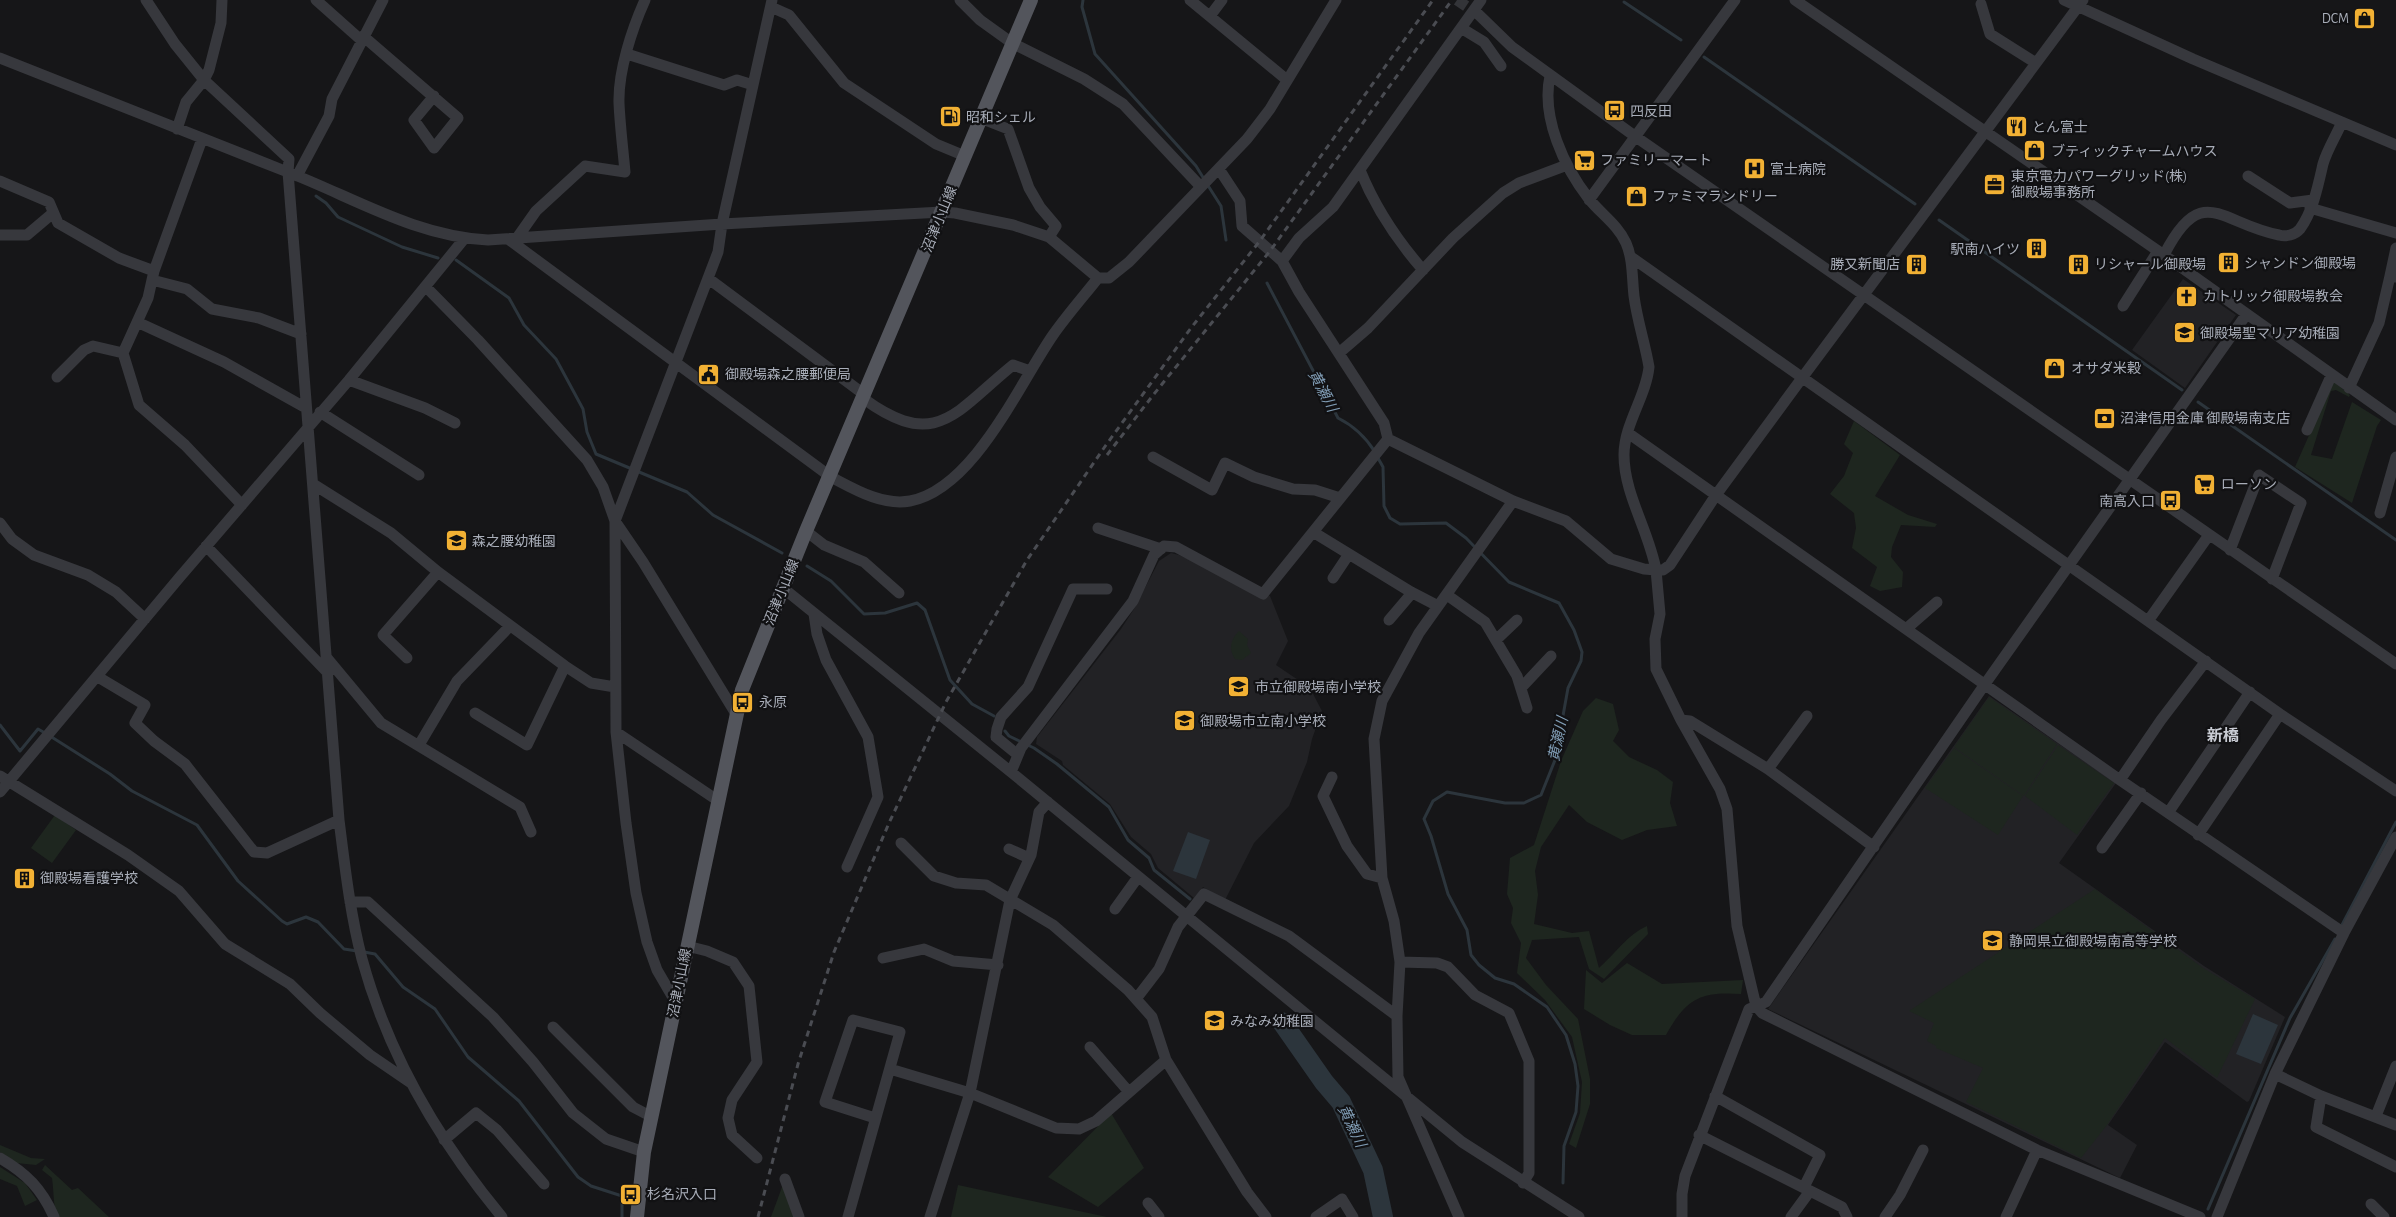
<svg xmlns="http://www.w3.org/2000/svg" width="2396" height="1217" font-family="'Alegreya Sans','Noto Sans JP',sans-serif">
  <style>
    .built { fill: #222225 }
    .green { fill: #1e261f }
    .water { fill: #2c353c }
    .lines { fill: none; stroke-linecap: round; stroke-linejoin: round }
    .stream { stroke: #2c353c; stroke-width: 3 }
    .river { stroke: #2c353c; stroke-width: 20 }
    .minor-tunnel { stroke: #333438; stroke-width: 11; stroke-dasharray: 11 5.5; stroke-linecap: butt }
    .minor { stroke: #37383d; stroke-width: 11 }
    .major { stroke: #53555c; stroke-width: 14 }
    .rail { stroke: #4a4c52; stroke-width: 3; stroke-dasharray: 6 5; stroke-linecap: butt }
    .labels { text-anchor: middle; stroke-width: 4.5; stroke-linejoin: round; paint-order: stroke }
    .poi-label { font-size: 14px; fill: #a8adb8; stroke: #111113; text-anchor: start }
    .street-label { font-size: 14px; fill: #a8adb8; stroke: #111113 }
    .water-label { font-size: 15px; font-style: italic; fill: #7f9bb3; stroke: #111113 }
    .quarter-label { font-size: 16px; font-weight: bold; fill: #c9ccd4; stroke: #111113 }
  </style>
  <rect width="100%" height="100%" fill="#161618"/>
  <path class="built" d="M2183,279L2236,315L2185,388L2132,350Z
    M1171,553L1179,555L1270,596L1288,641L1276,665L1310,688L1322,711L1312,739L1307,762L1289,806L1254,843L1225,900L1203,887L1194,898L1158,868L1151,854L1131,837L1110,804L1063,765L1062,761L1036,744L1037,737L1121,629L1134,609L1159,561Z
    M1989,696L2116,783L2059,863L2204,966L2285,1017L2249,1101L2247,1102L2165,1042L2108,1125L2137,1145L2120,1178L1768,1009Z"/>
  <path class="green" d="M2333,381L2350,395L2349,397L2336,390L2331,391L2311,455L2332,459L2352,402L2381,420L2377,426L2352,503L2295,467Z
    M1854,421L1900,455L1875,496L1908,515L1937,524L1935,527L1901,525L1892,547L1891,557L1903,572L1902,587L1880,591L1870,586L1877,567L1852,548L1856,528L1854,513L1830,494L1844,476L1853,453L1844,444Z
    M1239,631L1248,639L1247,645L1251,653L1242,660L1235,659C1228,649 1231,639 1239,631Z
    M1989,697L2057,744L2024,796L1954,747Z
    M1596,698L1613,704L1619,730L1613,741L1629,757L1657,770L1673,782L1670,803L1677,826L1647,830L1622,840L1587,822L1569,805L1541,847L1535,871L1538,895L1534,924L1572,933L1589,931L1599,968C1615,954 1628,934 1647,926L1648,934L1604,979L1589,969L1579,937L1532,940L1526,958L1546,985L1578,1019L1590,1079V1104L1576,1148L1569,1144L1580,1113L1582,1082L1572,1037L1545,1000L1517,973L1521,943L1511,923L1513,908L1507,894L1510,858L1534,845L1561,761L1583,711Z
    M2058,745L2114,783L2077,835L2025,796Z
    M1954,748L2023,796L1998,835L1925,788Z
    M55,815L76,830L52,863L31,848Z
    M2095,889L2203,968L2255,999L2217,1078L2165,1038L2107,1125L2081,1158L1966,1102L1983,1068L1936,1048V1046L1927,1041L1934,1023L1909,1011Z
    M1627,963L1662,984L1743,980L1741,994C1700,991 1686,999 1666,1035H1632L1610,1025L1584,1009L1586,970L1602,983Z
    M1111,1113L1144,1168L1098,1207L1048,1177Z
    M0,1145L31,1158L45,1159L36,1165L16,1163L0,1152Z
    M45,1165L72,1190L78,1188L109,1217H57C53,1203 54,1193 52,1178L42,1170Z
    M0,1167L25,1183L37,1200L25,1206L17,1186L0,1179Z
    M785,1179L796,1217H771Z
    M958,1185L1107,1217H951Z"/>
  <path class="water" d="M1188,832L1210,840L1196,879L1173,871Z
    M2253,1014L2278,1025L2261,1064L2236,1054Z"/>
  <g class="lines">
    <path class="stream" d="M1083,0L1082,7L1095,54L1196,166L1204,179
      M1624,2L1681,40
      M1704,57L1915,204
      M1207,184L1221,206L1226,240
      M316,196L326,203L338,217L402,247L438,258
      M1939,220L2182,390
      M456,260L509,298L524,325L556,359L583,409L587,432L596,454L687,492L713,515L782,553
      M1267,283L1338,418C1354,426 1365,436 1375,452
      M2198,402L2396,540
      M1378,458L1383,467L1384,506L1390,518L1400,524L1446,523L1466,538L1509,582L1559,603L1574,630L1582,652L1581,661L1568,688L1555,760L1541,795L1524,803H1505L1447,792L1433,801L1424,819L1431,836L1448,894L1467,930L1471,955L1479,965L1495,978L1514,984L1547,1007L1566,1035L1575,1064L1578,1086L1576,1112L1564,1146L1563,1183
      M807,566L831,581L864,614L885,613L917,603L925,610L950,680L972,704L994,716
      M0,725L20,751L38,729L45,733
      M1005,731L1009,736L1034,748L1057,764L1109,807L1128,840L1149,858L1154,870L1190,899
      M50,736L110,774L132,791L197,825L238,881L282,921L287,924L306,917L318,922L344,949L357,951
      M2342,925L2396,822
      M364,952L375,954L403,987L435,1009L468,1057L519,1101L578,1177L591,1186L622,1196V1217
      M2208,1209L2290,1018L2335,939"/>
    <path class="river" d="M1282,1022L1324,1082L1341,1102L1373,1170L1383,1217"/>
    <path class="minor-tunnel" d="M1457,0L1478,14"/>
    <path class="minor" d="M146,0L175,44L204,80L289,159L288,172L339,820C345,867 350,913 362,959C388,1054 439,1141 502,1217
      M316,0L361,40
      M960,0L980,20L1012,43L1084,79L1123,104L1201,187
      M1190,0L1287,80
      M1795,0L2164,255L2396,420
      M2064,0L2193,59L2396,145
      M1981,4L1990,34L2036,63
      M771,7L789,15L844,83L936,144L965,156
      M1478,14L1512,47L1636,137L2396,664
      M1210,16L1222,0
      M1461,28L1484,42L1501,66
      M363,36L458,118L434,148L414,120L434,96
      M627,54L724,85L737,80L753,85
      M0,58C95,96 190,133 285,171C353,197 414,236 488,240L722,224L942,212L955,213L1013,225L1049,237L1098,278H1109L1129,262L1247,139L1270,109L1336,0
      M1550,76C1541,117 1564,167 1589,199C1601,214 1618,225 1626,243C1633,259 1632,278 1634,296C1637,320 1645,343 1649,367C1646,397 1624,424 1624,455C1624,494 1649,531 1656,570H1663L1670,565L1716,495L1802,378L2083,0
      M980,118L1008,129L1029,188L1040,207L1056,226L1049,237
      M177,129L186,102L204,80L209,70L221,23L222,0
      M202,139L154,271L148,298L123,353L139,405L185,445L242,505
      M1219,169L1240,201L1242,226L1282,261L1299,292L1384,423L1388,439L1513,501L1566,521L1611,559L1644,569L1656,570L1660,614L1655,639L1656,669L1681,720L1720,789L1727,809L1737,926L1756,1006L1762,1013L2037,1150L2200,1217
      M1360,170C1375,207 1396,239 1423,270
      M297,176L329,116L332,99L383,0
      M2248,176L2290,203L2313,200
      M0,181L49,202L58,223L119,258L154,271
      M1589,200L1735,0
      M2310,208L2396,233
      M0,235H27L53,213
      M517,238L536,211L585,166L625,172C623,149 620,126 619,103C618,71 632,29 645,0
      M508,239L831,477C854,489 882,506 910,501C974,489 1019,384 1053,335C1067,315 1083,297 1098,278
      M2164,255C2202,180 2221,224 2279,235C2286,237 2295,235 2300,229C2313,211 2318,186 2323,164C2327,150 2336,136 2342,122
      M1631,257L2280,714L2396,791
      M1282,261L1299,238L1333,207L1481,0
      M2390,276L2396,248
      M709,279L865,395
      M152,280L187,289L212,309L259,318L301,334
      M426,287L478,340L587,460L603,487L615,521L643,562L736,714
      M2123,306L2158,251
      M137,322L224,362L306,408
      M1339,353L1368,328L1453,238L1503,193L1519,183L1567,165
      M57,377L84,350L93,346L123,353
      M349,380L425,408L455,423
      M2349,388L2379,323L2390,276L2396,277
      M864,399C937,452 956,411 1013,365L1030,371
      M320,412L419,475
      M2307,430L2331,376
      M1628,433L2120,780L2344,933
      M1153,457L1212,490L1225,463L1254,477L1293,489L1315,490L1340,498
      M313,484L391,533L438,572L565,666L591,683L615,687
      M2380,513L2396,457
      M0,523L12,539L34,555L88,575L116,592L145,619
      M1098,528L1161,549
      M806,531L824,545L864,562L899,593
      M1313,532L1411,592L1438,606
      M206,546L328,673
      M2230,550L2259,475L2301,503L2272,579
      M1333,578L1349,554
      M783,588L1011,772L1462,1142L1579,1217
      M1447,595L1485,622L1517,676L1527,708
      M814,614L817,634L826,660L868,737L878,797L847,867
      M1389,620L1412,593
      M2148,621L2209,535
      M1906,629L1937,602
      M1497,639L1517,620
      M327,658L381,723L520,807L531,832
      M407,658L383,635L438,572
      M98,677L145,705L135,723L154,741L185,764L254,852L267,853L339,820
      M1521,688L1551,656
      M475,713L527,745L565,666
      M1681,720L1690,721L1768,769L1874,847
      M616,732L717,800
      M419,745L457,681L510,626
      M1018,755L996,737L997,729L1001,717L1028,687L1073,589H1107
      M1768,769L1807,716
      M1011,772L1021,748L1133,601L1154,555L1164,546L1176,547L1263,594L1388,439
      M0,776L128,855L179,891L225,944L290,984L320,1013L370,1055L411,1083
      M1332,777L1323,796L1347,846L1367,874L1382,878
      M2120,780L2161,720L2206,661
      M0,792L179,578L349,380L464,239
      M2168,813L2250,692
      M2198,835L2280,714
      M901,843L934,876L956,883L986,885L1053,925L1128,990L1152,1017L1166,1060L1247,1192L1266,1217
      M2102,848L2141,793
      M1009,849L1029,858
      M350,902H368L493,1017L533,1062L573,1113L606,1139L644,1152
      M1115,909L1138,877
      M687,946L707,951L733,962L749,986L757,1062L732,1100L728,1118L732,1135L757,1158
      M883,958L924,949L953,961L998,965
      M1400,962L1437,963L1448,967L1475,995L1509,1013L1529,1061V1173L1523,1183
      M1136,999L1159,969L1178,927L1204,894L1289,936L1397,1016
      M675,1001L657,970L647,942L636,893L626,823L616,732L615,521L718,252L722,224L772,0
      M553,1027L633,1107L652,1117
      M1090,1047L1129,1092
      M890,1069L970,1093L1056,1128L1079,1129L1096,1121L1166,1060
      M2275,1074L2321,1096L2396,1125
      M1715,1096L1820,1155L1804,1187
      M2321,1096L2316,1127L2396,1167
      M2376,1116L2396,1066
      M1699,1135L1842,1207L1847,1217
      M444,1140L476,1113L497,1130L544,1184
      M0,1158C26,1173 42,1189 54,1217
      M785,1179L799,1217
      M1148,1203L1159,1217
      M2371,1204L2384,1217
      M848,1217L900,1032L853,1020L825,1102L875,1118
      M930,1217L970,1093L1010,900L1031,855L1039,812L1048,802
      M1316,1217L1342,1199L1353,1217
      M1459,1217L1398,1077L1397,1016L1400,962L1394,921L1382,878L1374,739L1382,701L1419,633L1513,501
      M1682,1217V1194L1685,1176L1749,1009L1766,1002L1985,684L2246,315
      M1791,1217L1810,1191
      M1885,1217L1900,1195L1923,1150
      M2006,1217L2037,1150
      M2217,1217L2275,1074L2344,933L2396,837"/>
    <path class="major" d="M637,1217L644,1152L742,690L806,531L1031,0"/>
    <path class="rail" d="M1107,455L1154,394L1270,251L1452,0
      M758,1217L798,1064L834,952L889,823L946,702L1027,560L1106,445L1191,328L1259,242L1433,0"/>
  </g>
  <defs>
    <symbol id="shop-square" viewBox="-11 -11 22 22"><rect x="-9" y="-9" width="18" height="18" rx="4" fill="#f2b134" stroke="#111113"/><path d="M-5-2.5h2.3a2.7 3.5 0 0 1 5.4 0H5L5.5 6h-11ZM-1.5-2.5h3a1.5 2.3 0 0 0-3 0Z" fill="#111"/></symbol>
    <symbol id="bus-square" viewBox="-11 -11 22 22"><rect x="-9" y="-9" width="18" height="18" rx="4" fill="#f2b134" stroke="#111113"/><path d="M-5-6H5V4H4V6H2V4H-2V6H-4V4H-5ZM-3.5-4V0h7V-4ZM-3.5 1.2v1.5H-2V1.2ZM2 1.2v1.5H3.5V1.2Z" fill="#111"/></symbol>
    <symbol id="fuel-square" viewBox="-11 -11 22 22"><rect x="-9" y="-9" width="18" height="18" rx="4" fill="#f2b134" stroke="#111113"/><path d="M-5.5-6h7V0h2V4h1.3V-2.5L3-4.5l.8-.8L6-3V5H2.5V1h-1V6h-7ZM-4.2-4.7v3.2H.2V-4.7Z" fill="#111"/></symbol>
    <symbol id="restaurant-square" viewBox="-11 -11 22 22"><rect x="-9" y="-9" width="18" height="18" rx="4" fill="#f2b134" stroke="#111113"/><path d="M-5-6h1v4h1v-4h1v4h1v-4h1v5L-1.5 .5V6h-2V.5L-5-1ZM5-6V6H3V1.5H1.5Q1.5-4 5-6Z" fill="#111"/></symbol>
    <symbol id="supermarket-square" viewBox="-11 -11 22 22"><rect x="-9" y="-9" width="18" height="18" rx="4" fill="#f2b134" stroke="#111113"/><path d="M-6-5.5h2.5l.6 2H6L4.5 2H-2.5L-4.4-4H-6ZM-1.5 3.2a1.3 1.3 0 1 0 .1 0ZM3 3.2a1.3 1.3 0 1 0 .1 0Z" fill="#111"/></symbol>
    <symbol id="hospital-square" viewBox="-11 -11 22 22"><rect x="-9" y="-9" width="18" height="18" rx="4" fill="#f2b134" stroke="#111113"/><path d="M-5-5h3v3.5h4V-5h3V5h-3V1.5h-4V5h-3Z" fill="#111"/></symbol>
    <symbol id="office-square" viewBox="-11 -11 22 22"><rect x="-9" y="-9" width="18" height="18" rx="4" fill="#f2b134" stroke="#111113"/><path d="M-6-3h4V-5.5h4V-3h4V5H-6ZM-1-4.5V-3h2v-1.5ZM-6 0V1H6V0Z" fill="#111"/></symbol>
    <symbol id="building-square" viewBox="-11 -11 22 22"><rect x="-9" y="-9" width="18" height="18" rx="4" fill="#f2b134" stroke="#111113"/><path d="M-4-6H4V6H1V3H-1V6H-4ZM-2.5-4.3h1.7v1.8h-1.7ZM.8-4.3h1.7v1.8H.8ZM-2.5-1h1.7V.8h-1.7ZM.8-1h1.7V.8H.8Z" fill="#111"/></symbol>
    <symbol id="church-square" viewBox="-11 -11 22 22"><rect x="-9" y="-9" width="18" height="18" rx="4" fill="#f2b134" stroke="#111113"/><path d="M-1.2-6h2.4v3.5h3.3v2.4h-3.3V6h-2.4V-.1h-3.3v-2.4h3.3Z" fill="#111"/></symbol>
    <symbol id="school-square" viewBox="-11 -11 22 22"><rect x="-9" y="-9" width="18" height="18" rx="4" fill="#f2b134" stroke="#111113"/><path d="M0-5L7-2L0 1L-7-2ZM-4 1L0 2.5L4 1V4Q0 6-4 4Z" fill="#111"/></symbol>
    <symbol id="civic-square" viewBox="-11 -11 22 22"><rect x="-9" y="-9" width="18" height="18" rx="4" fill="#f2b134" stroke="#111113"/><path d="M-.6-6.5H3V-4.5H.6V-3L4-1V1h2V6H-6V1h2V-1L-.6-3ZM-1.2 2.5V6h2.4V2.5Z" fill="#111"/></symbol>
    <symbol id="bank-square" viewBox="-11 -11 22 22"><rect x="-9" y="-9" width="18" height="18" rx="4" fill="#f2b134" stroke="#111113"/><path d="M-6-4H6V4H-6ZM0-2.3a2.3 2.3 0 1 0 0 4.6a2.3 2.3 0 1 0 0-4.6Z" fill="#111"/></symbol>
  </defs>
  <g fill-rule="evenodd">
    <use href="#shop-square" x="2352" y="6" width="25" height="25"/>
    <use href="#bus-square" x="1602" y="98" width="25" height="25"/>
    <use href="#fuel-square" x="938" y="104" width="25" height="25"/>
    <use href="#restaurant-square" x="2004" y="114" width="25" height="25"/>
    <use href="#shop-square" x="2022" y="138" width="25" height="25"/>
    <use href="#supermarket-square" x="1572" y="148" width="25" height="25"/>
    <use href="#hospital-square" x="1742" y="156" width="25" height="25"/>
    <use href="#office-square" x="1982" y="172" width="25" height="25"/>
    <use href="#shop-square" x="1624" y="184" width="25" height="25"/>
    <use href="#building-square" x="2024" y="236" width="25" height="25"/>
    <use href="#building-square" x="2216" y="250" width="25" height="25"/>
    <use href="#building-square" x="1904" y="252" width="25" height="25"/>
    <use href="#building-square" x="2066" y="252" width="25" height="25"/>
    <use href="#church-square" x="2174" y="284" width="25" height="25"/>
    <use href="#school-square" x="2172" y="320" width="25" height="25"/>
    <use href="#shop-square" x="2042" y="356" width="25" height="25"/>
    <use href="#civic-square" x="696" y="362" width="25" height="25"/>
    <use href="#bank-square" x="2092" y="406" width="25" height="25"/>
    <use href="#supermarket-square" x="2192" y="472" width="25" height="25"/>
    <use href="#bus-square" x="2158" y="488" width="25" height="25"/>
    <use href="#school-square" x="444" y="528" width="25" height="25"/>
    <use href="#school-square" x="1226" y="674" width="25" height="25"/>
    <use href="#bus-square" x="730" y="690" width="25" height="25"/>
    <use href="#school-square" x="1172" y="708" width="25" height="25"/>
    <use href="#building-square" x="12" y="866" width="25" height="25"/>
    <use href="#school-square" x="1980" y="928" width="25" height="25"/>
    <use href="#school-square" x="1202" y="1008" width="25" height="25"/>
    <use href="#bus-square" x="618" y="1182" width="25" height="25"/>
  </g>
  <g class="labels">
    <g class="poi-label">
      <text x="2349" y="23" text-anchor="end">DCM</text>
      <text x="1630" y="116">四反田</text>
      <text x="966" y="122">昭和シェル</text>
      <text x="2032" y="132">とん富士</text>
      <text x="2051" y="156">ブティックチャームハウス</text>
      <text x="1600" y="165">ファミリーマート</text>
      <text x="1770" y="174">富士病院</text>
      <text x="2011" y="181">東京電力パワーグリッド(株)<tspan x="2011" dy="16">御殿場事務所</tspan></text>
      <text x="1652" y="201">ファミマランドリー</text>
      <text x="2020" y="254" text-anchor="end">駅南ハイツ</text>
      <text x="2244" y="268">シャンドン御殿場</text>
      <text x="1900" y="269" text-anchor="end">勝又新聞店</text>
      <text x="2094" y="269">リシャール御殿場</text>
      <text x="2203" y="301">カトリック御殿場教会</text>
      <text x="2200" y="338">御殿場聖マリア幼稚園</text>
      <text x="2071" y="373">オサダ米穀</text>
      <text x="725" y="379">御殿場森之腰郵便局</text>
      <text x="2120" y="423">沼津信用金庫 御殿場南支店</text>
      <text x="2221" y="489">ローソン</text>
      <text x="2155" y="506" text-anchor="end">南高入口</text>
      <text x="472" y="546">森之腰幼稚園</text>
      <text x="1255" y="692">市立御殿場南小学校</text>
      <text x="759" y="707">永原</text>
      <text x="1200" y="726">御殿場市立南小学校</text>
      <text x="40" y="883">御殿場看護学校</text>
      <text x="2009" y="946">静岡県立御殿場南高等学校</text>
      <text x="1230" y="1026">みなみ幼稚園</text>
      <text x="647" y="1199">杉名沢入口</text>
    </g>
    <g class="street-label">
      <text transform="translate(939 219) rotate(-68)" y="5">沼津小山線</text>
      <text transform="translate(781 592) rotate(-68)" y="5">沼津小山線</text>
      <text transform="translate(679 983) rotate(-79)" y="5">沼津小山線</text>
    </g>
    <g class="water-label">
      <text transform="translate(1323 391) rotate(62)" y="5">黄瀬川</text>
      <text transform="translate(1558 739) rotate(-78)" y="5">黄瀬川</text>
      <text transform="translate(1352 1126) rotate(64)" y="5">黄瀬川</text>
    </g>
    <g class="quarter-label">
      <text x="2223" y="741">新橋</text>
    </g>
  </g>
</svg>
